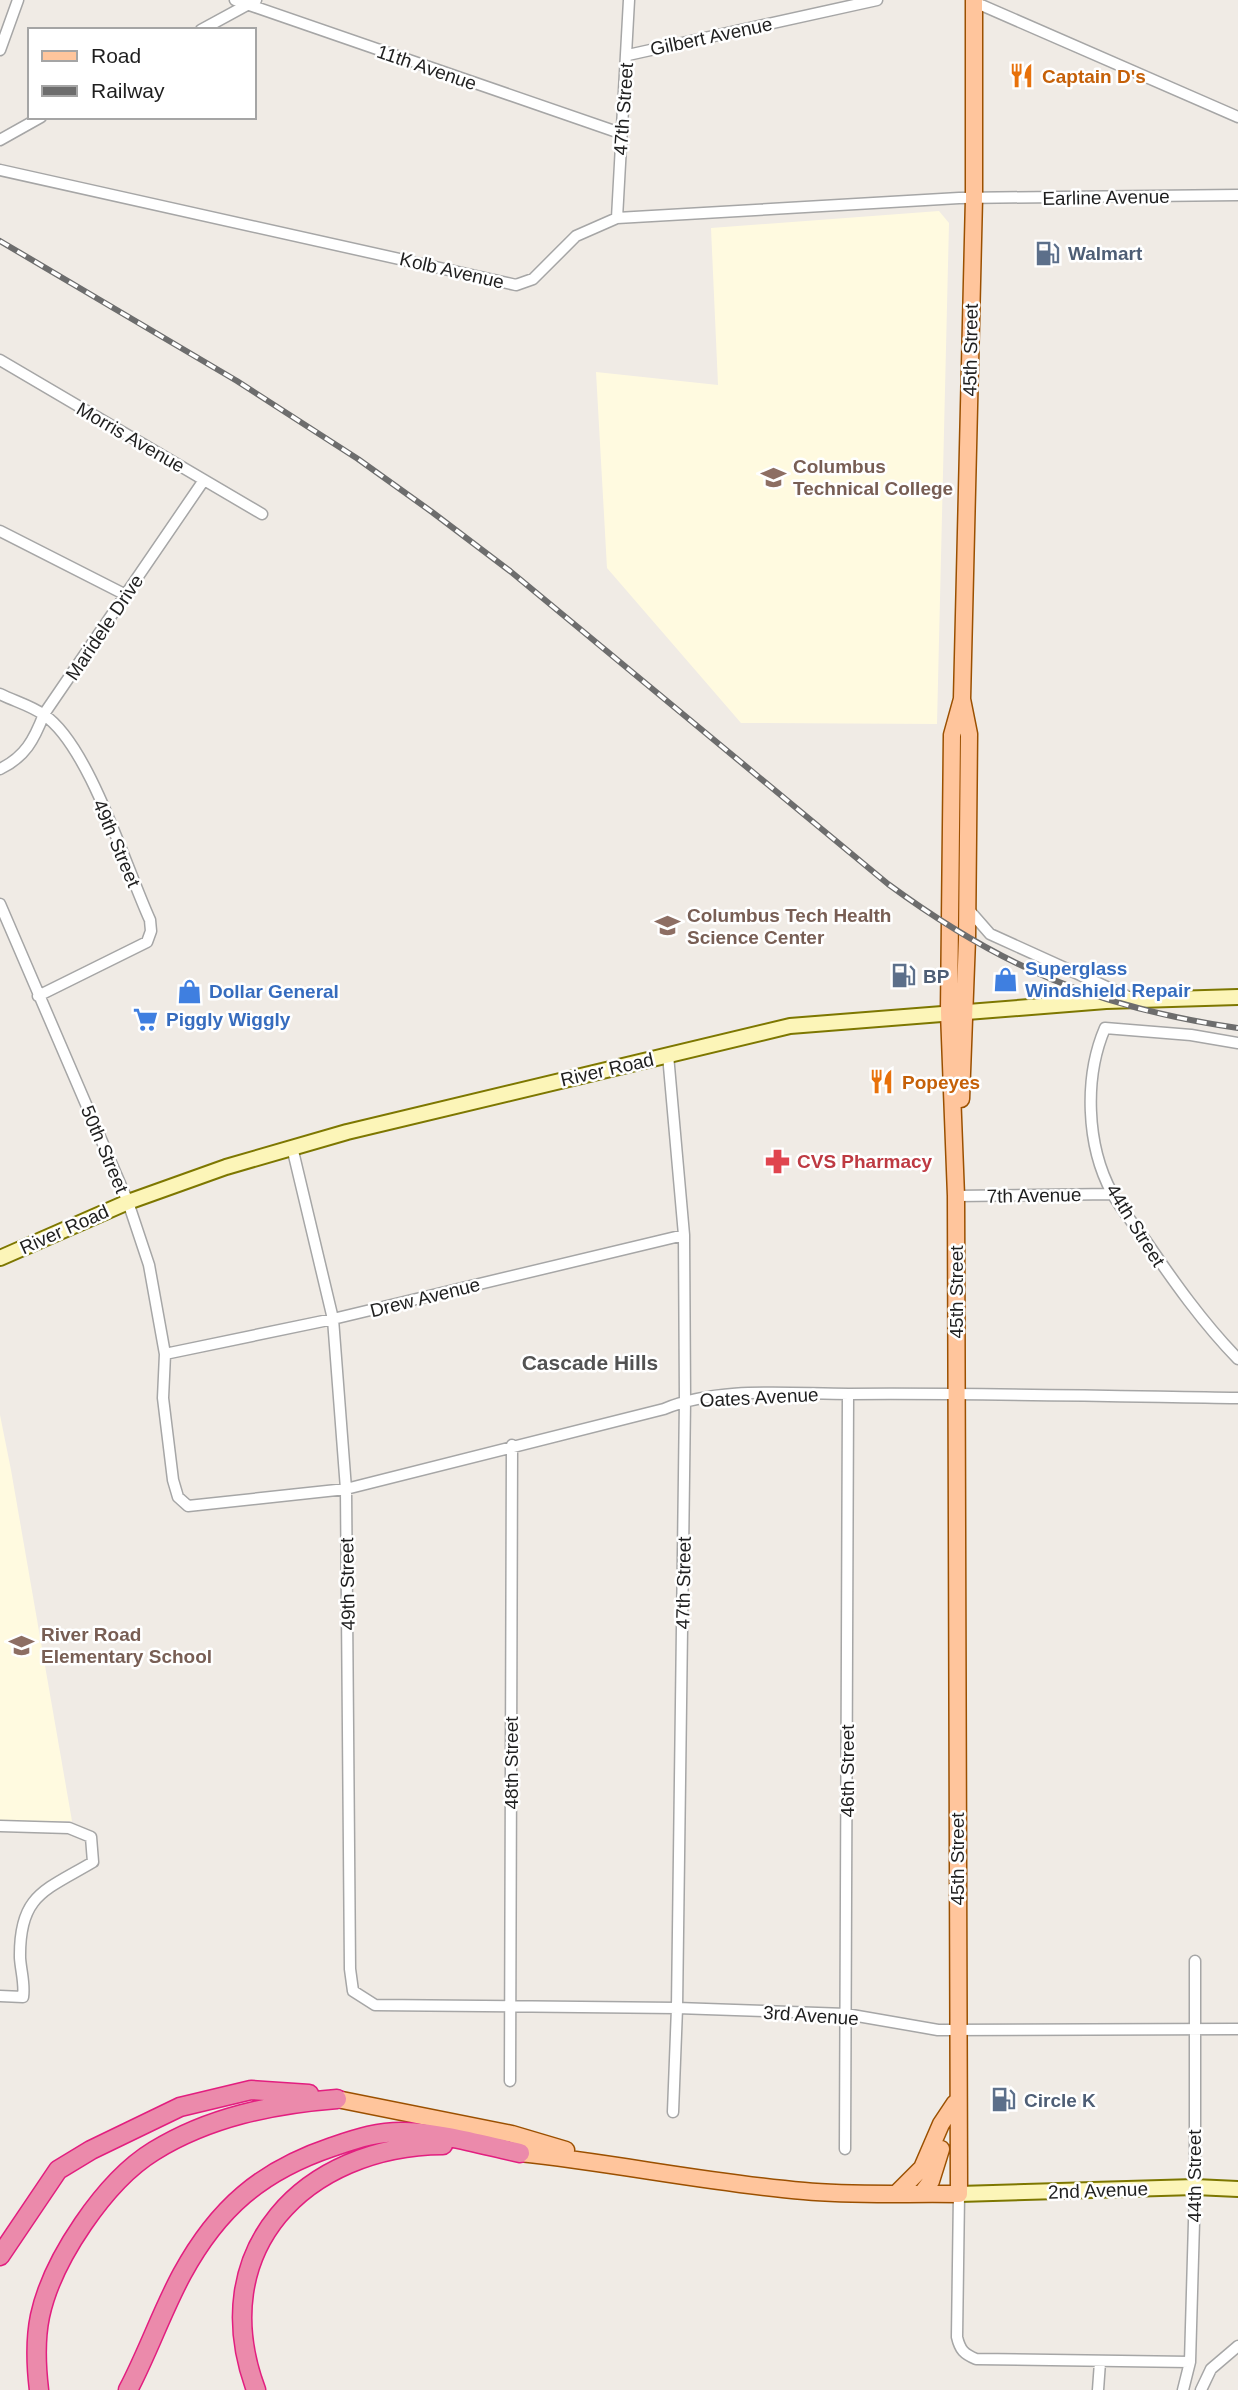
<svg xmlns="http://www.w3.org/2000/svg" width="1238" height="2390" font-family="Helvetica,sans-serif">
  <style>
    .education { fill: #fffae0 }
    .lines { fill: none; stroke-linecap: round; stroke-linejoin: round }
    .street-casing { stroke: #a6a6a6; stroke-width: 13 }
    .secondary-casing { stroke: #7d7700; stroke-width: 18 }
    .primary-casing { stroke: #9b5000; stroke-width: 19 }
    .highway-casing { stroke: #e21e7f; stroke-width: 21 }
    .street { stroke: #fff; stroke-width: 10 }
    .secondary { stroke: #fcf5b8; stroke-width: 14 }
    .primary { stroke: #ffc59c; stroke-width: 16 }
    .highway { stroke: #eb8aab; stroke-width: 18 }
    .rail-casing { stroke: #6d6d6d; stroke-width: 6 }
    .rail { stroke: #fff; stroke-width: 3.5; stroke-dasharray: 10; stroke-linecap: butt }
    .labels { text-anchor: middle; stroke-width: 5; stroke-linejoin: round; paint-order: stroke }
    .street-label { font-size: 19px; fill: #1f1f1f; stroke: #fff }
    .food-label { font-size: 19px; font-weight: bold; fill: #c56008; stroke: #fff; text-anchor: start }
    .service-label { font-size: 19px; font-weight: bold; fill: #4e5e75; stroke: #fff; text-anchor: start }
    .education-label { font-size: 19px; font-weight: bold; fill: #785e54; stroke: #fff; text-anchor: start }
    .shop-label { font-size: 19px; font-weight: bold; fill: #366cbe; stroke: #fff; text-anchor: start }
    .health-label { font-size: 19px; font-weight: bold; fill: #be3a42; stroke: #fff; text-anchor: start }
    .neighbourhood-label { font-size: 21px; font-weight: bold; fill: #525252; stroke: #fff }
  </style>
  <rect width="100%" height="100%" fill="#f0ebe5"/>
  <path class="education" d="M939,211L949,223L937,724L741,723L607,568L596,372L718,385L711,228Z
    M0,1415L11,1470L72,1821H0Z"/>
  <g class="lines">
    <defs>
      <path id="street" d="M235,0L620,133
        M972,1L1238,117
        M201,30L256,0
        M0,50L18,0
        M628,55L877,0
        M0,140L41,117
        M0,170L516,285L533,279L576,236L617,218L959,198L1238,195
        M617,218L629,0
        M0,360L262,514
        M0,531L126,595
        M0,694C14,701 32,706 44,715C89,745 126,868 150,920L151,931L147,942L38,996
        M0,769C25,757 34,740 44,714L204,480
        M0,904L128,1202L149,1265L165,1354L163,1398L173,1480L178,1497L188,1506L346,1489L664,1409C719,1386 789,1394 849,1394C978,1393 1108,1396 1238,1398
        M969,910L990,934L1131,998
        M1238,1043L1191,1035L1105,1028C1084,1077 1086,1145 1112,1193C1121,1210 1135,1225 1146,1241C1174,1282 1203,1323 1238,1359
        M668,1055L684,1235L685,1400L677,2008L673,2112
        M292,1147L333,1319L346,1489L350,1969L353,1991L375,2005L677,2008L846,2014L938,2030L1238,2029
        M956,1196L1112,1194
        M165,1354L333,1319L684,1235
        M0,1826L69,1828L91,1837L93,1862C44,1891 19,1895 20,1958C21,1972 25,1984 23,1997L0,1996
        M510,2081L512,1445
        M845,2149L848,1394
        M959,2194L957,2337C960,2350 964,2354 976,2359L1190,2362
        M1098,2390L1100,2362
        M1183,2390L1190,2362L1195,2187V1961
        M1201,2390L1211,2369L1238,2346"/>
      <path id="secondary" d="M0,1258L128,1202L226,1167L347,1132L790,1026L1106,1001L1238,997
        M959,2194L1195,2187L1238,2189"/>
      <path id="primary" d="M961,1099L967,939L969,734L962,699L974,198V0
        M337,2099L512,2134L566,2150
        M520,2153C615,2163 709,2183 804,2191C855,2196 908,2193 959,2194L956,1196L949,1012L952,735L962,699
        M897,2193L922,2168L941,2124L955,2103
        M922,2193L931,2181L941,2149"/>
      <path id="highway" d="M0,2256L58,2170L91,2150L180,2107L251,2090L309,2094
        M39,2390C36,2365 35,2340 40,2316C52,2260 105,2181 154,2151C209,2117 273,2104 337,2099
        M128,2390C148,2352 162,2311 182,2274C218,2208 261,2171 332,2147C356,2139 379,2131 405,2132C443,2133 483,2145 520,2153
        M256,2390C204,2250 305,2146 443,2145"/>
    </defs>
    <use href="#street" class="street-casing"/>
    <use href="#secondary" class="secondary-casing"/>
    <use href="#primary" class="primary-casing"/>
    <use href="#highway" class="highway-casing"/>
    <use href="#street" class="street"/>
    <use href="#secondary" class="secondary"/>
    <use href="#primary" class="primary"/>
    <use href="#highway" class="highway"/>
    <defs>
      <path id="rail" d="M0,241L237,381L358,459L432,512L510,571L888,884C1001,967 1098,1008 1238,1028"/>
    </defs>
    <use href="#rail" class="rail-casing"/>
    <use href="#rail" class="rail"/>
  </g>
  <defs>
    <symbol id="restaurant-bare" viewBox="-9 -9 18 18"><path d="M-5-6h1v4h1v-4h1v4h1v-4h1v5L-1.5 .5V6h-2V.5L-5-1ZM5-6V6H3V1.5H1.5Q1.5-4 5-6Z" fill="#e8710a" stroke="#fff" stroke-width="2.5" paint-order="stroke"/></symbol>
    <symbol id="fuel-bare" viewBox="-9 -9 18 18"><path d="M-5.5-6h7V0h2V4h1.3V-2.5L3-4.5l.8-.8L6-3V5H2.5V1h-1V6h-7ZM-4.2-4.7v3.2H.2V-4.7Z" fill="#5c6f8a" stroke="#fff" stroke-width="2.5" paint-order="stroke"/></symbol>
    <symbol id="university-bare" viewBox="-9 -9 18 18"><path d="M0-5L7-2L0 1L-7-2ZM-4 1L0 2.5L4 1V4Q0 6-4 4Z" fill="#8d6e63" stroke="#fff" stroke-width="2.5" paint-order="stroke"/></symbol>
    <symbol id="shop-bare" viewBox="-9 -9 18 18"><path d="M-5-2.5h2.3a2.7 3.5 0 0 1 5.4 0H5L5.5 6h-11ZM-1.5-2.5h3a1.5 2.3 0 0 0-3 0Z" fill="#3f7fe0" stroke="#fff" stroke-width="2.5" paint-order="stroke"/></symbol>
    <symbol id="supermarket-bare" viewBox="-9 -9 18 18"><path d="M-6-5.5h2.5l.6 2H6L4.5 2H-2.5L-4.4-4H-6ZM-1.5 3.2a1.3 1.3 0 1 0 .1 0ZM3 3.2a1.3 1.3 0 1 0 .1 0Z" fill="#3f7fe0" stroke="#fff" stroke-width="2.5" paint-order="stroke"/></symbol>
    <symbol id="pharmacy-bare" viewBox="-9 -9 18 18"><path d="M-2-6h4v4h4v4h-4v4h-4v-4h-4v-4h4Z" fill="#e0444e" stroke="#fff" stroke-width="2.5" paint-order="stroke"/></symbol>
    <symbol id="school-bare" viewBox="-9 -9 18 18"><path d="M0-5L7-2L0 1L-7-2ZM-4 1L0 2.5L4 1V4Q0 6-4 4Z" fill="#8d6e63" stroke="#fff" stroke-width="2.5" paint-order="stroke"/></symbol>
  </defs>
  <g fill-rule="evenodd">
    <use href="#restaurant-bare" x="1004" y="58" width="35" height="35"/>
    <use href="#fuel-bare" x="1030" y="236" width="35" height="35"/>
    <use href="#university-bare" x="756" y="460" width="35" height="35"/>
    <use href="#university-bare" x="650" y="908" width="35" height="35"/>
    <use href="#fuel-bare" x="886" y="958" width="35" height="35"/>
    <use href="#shop-bare" x="988" y="962" width="35" height="35"/>
    <use href="#shop-bare" x="172" y="974" width="35" height="35"/>
    <use href="#supermarket-bare" x="128" y="1002" width="35" height="35"/>
    <use href="#restaurant-bare" x="864" y="1064" width="35" height="35"/>
    <use href="#pharmacy-bare" x="760" y="1144" width="35" height="35"/>
    <use href="#school-bare" x="4" y="1628" width="35" height="35"/>
    <use href="#fuel-bare" x="986" y="2082" width="35" height="35"/>
  </g>
  <g class="labels">
    <g class="street-label">
      <text transform="translate(711 36) rotate(-12)" y="7">Gilbert Avenue</text>
      <text transform="translate(427 67) rotate(19)" y="7">11th Avenue</text>
      <text transform="translate(623 109) rotate(-86)" y="7">47th Street</text>
      <text transform="translate(1106 197) rotate(-1)" y="7">Earline Avenue</text>
      <text transform="translate(452 270) rotate(13)" y="7">Kolb Avenue</text>
      <text transform="translate(970 350) rotate(-89)" y="7">45th Street</text>
      <text transform="translate(131 437) rotate(30)" y="7">Morris Avenue</text>
      <text transform="translate(104 627) rotate(-56)" y="7">Maridele Drive</text>
      <text transform="translate(117 843) rotate(67)" y="7">49th Street</text>
      <text transform="translate(607 1069) rotate(-13)" y="7">River Road</text>
      <text transform="translate(105 1149) rotate(67)" y="7">50th Street</text>
      <text transform="translate(1034 1195) rotate(-1)" y="7">7th Avenue</text>
      <text transform="translate(1136 1225) rotate(58)" y="7">44th Street</text>
      <text transform="translate(64 1229) rotate(-24)" y="7">River Road</text>
      <text transform="translate(956 1292) rotate(-90)" y="7">45th Street</text>
      <text transform="translate(425 1297) rotate(-14)" y="7">Drew Avenue</text>
      <text transform="translate(759 1397) rotate(-3)" y="7">Oates Avenue</text>
      <text transform="translate(683 1583) rotate(-89)" y="7">47th Street</text>
      <text transform="translate(347 1584) rotate(-91)" y="7">49th Street</text>
      <text transform="translate(511 1763) rotate(-90)" y="7">48th Street</text>
      <text transform="translate(847 1771) rotate(-90)" y="7">46th Street</text>
      <text transform="translate(957 1859) rotate(-90)" y="7">45th Street</text>
      <text transform="translate(811 2015) rotate(4)" y="7">3rd Avenue</text>
      <text transform="translate(1194 2176) rotate(-90)" y="7">44th Street</text>
      <text transform="translate(1098 2190) rotate(-2)" y="7">2nd Avenue</text>
    </g>
    <g class="food-label">
      <text x="1042" y="83">Captain D's</text>
      <text x="902" y="1089">Popeyes</text>
    </g>
    <g class="service-label">
      <text x="1068" y="260">Walmart</text>
      <text x="923" y="983">BP</text>
      <text x="1024" y="2107">Circle K</text>
    </g>
    <g class="education-label">
      <text x="793" y="473">Columbus<tspan x="793" dy="22">Technical College</tspan></text>
      <text x="687" y="922">Columbus Tech Health<tspan x="687" dy="22">Science Center</tspan></text>
      <text x="41" y="1641">River Road<tspan x="41" dy="22">Elementary School</tspan></text>
    </g>
    <g class="shop-label">
      <text x="1025" y="975">Superglass<tspan x="1025" dy="22">Windshield Repair</tspan></text>
      <text x="209" y="998">Dollar General</text>
      <text x="166" y="1026">Piggly Wiggly</text>
    </g>
    <g class="health-label">
      <text x="797" y="1168">CVS Pharmacy</text>
    </g>
    <g class="neighbourhood-label">
      <text x="590" y="1370">Cascade Hills</text>
    </g>
  </g>
  <rect x="28" y="28" width="228" height="91" fill="#ffffff" stroke="#a5a5a5" stroke-width="2"/>
  <rect x="42" y="51" width="35" height="10" fill="#ffc59c" stroke="#a5a5a5" stroke-width="2"/>
  <text x="91" y="63" font-size="21" fill="#1f1f1f">Road</text>
  <rect x="42" y="86" width="35" height="10" fill="#6d6d6d" stroke="#a5a5a5" stroke-width="2"/>
  <text x="91" y="98" font-size="21" fill="#1f1f1f">Railway</text>
</svg>
